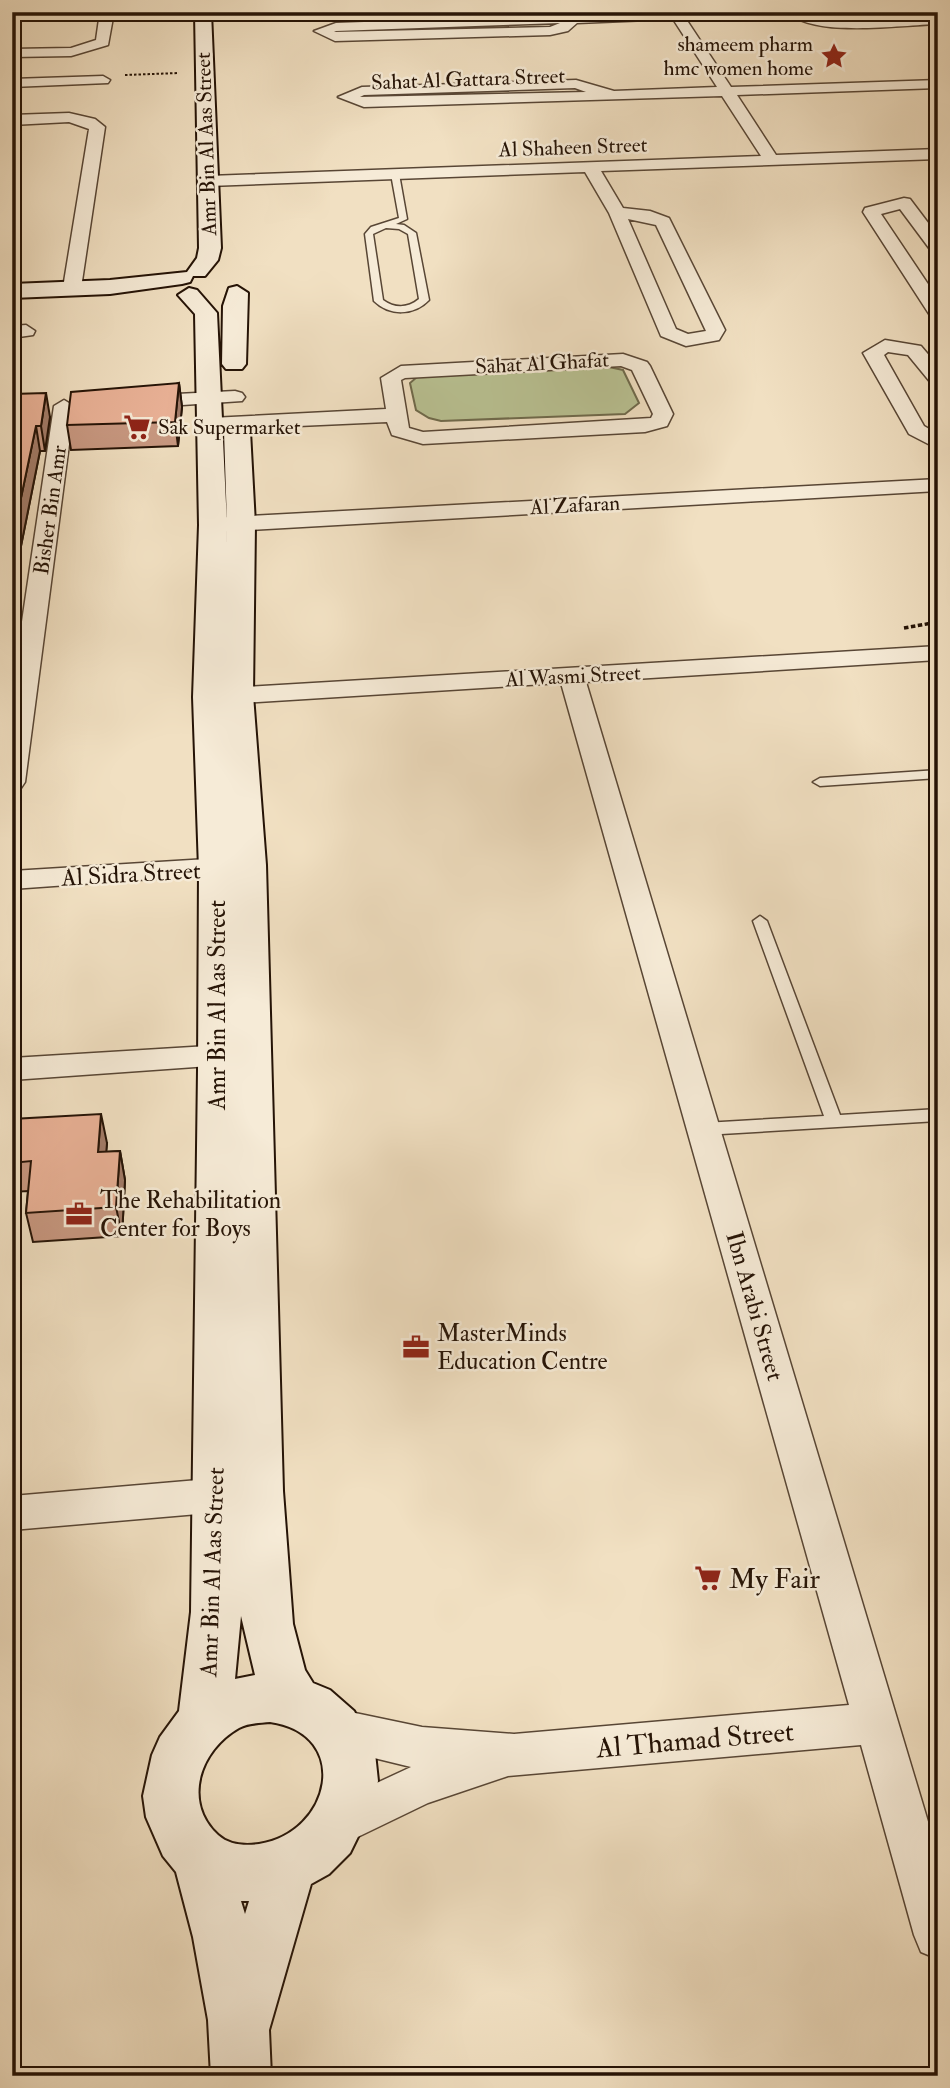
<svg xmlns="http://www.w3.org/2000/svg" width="950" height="2088" font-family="'IM FELL Double Pica',serif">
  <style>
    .green { fill: #b9c293; stroke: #6f6a4c; stroke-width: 2 }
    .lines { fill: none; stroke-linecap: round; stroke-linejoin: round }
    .lane-casing { stroke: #584635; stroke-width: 3 }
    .street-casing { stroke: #584635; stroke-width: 3 }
    .secondary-casing { stroke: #251306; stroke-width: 4 }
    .path-far1 { stroke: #251306; stroke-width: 2; stroke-dasharray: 2.5 2; stroke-linecap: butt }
    .path { stroke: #251306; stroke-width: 3.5; stroke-dasharray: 4.5 2.5; stroke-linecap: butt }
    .lane { fill: #f6ebd7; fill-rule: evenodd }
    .street { fill: #f6ebd7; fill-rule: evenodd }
    .secondary { fill: #f6ebd7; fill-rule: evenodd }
    .wall { fill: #c89881; stroke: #251306; stroke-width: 2 }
    .shaded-wall { fill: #a37c69; stroke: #251306; stroke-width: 2 }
    .building { fill: #e9b196; stroke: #251306; stroke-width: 2 }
    .labels { text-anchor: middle; stroke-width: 5; stroke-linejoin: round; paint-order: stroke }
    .far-poi-label { font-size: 21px; fill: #251306; stroke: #f6ebd7; text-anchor: end }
    .far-street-label { font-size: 21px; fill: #251306; stroke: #f6ebd7 }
    .street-label { font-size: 24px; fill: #251306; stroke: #f6ebd7 }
    .poi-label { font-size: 24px; fill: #251306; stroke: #f6ebd7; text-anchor: start }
    .near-poi-label { font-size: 28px; fill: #251306; stroke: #f6ebd7; text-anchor: start }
    .near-street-label { font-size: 28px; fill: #251306; stroke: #f6ebd7 }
  </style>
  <rect width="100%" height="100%" fill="#f1e0c2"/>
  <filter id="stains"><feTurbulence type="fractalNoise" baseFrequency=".00286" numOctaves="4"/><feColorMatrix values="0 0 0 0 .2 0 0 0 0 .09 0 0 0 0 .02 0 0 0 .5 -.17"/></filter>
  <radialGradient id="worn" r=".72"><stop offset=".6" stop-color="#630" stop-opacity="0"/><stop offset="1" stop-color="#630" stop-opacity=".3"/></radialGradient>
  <path class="green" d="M609,367L623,370L639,403L625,414L441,421L429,418L416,410L410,383L417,377Z"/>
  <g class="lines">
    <defs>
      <path id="lane" d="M395,172L399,174L407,219L396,224L404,225L416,233L429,300C414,316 389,316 374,301L365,234L371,227L399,218L391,174ZM386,228L399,229L408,234L419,299C408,308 395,309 383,300L373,234Z
        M938,770V778L820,786L813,782L820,778Z
        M760,916L767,921L840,1115L938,1109V1121L704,1135L698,1133L696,1129L698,1125L704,1123L824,1116L753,921Z"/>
      <path id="street" d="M100,12H114L108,45L71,56L12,57V49L71,48L96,40Z
        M645,12H760L754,16L686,19L731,87L938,80V88L737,95L776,155L938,149V159L601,171L623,208L650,211L669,218L725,330L719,340L686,346L661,336L609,213L585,172L209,186L201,181L209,176L761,156L722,96L364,107L338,97L362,87L576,80L614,91L717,87L673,19L577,23L568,31L550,35L335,41L314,31L336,23ZM560,23L550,27L334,32L336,31ZM575,88L586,92L360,97L364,95ZM628,219L656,225L706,331L688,334L676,329Z
        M789,12H803L820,19L938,16V24C903,25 811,38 789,12Z
        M103,76L110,80L108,83L12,87V79Z
        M69,113L95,119L105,127L81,288L72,293L63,288L89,129L69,122L12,125V115Z
        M904,198L910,199L938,236V253L932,252L900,209L881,214L938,299V318L931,317L863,212L865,208Z
        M26,325L35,331L33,335L12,338V326Z
        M885,340L921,346L938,366V385L931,383L908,355L888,352L884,355L924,426L938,434V449L909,434L863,353Z
        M623,354L647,362L650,366L673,414L667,426L645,432L423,444L392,435L387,422L211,430L201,424L211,418L386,409L381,378L401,366ZM621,366L632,370L653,414L651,418L423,432L409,428L401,380L405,378Z
        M235,391L242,393L245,397L242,401L138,408L128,402L138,396Z
        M64,400L74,406L25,782L21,788L12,790V689L54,406Z
        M938,479V491L213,532L202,525L213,518Z
        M938,646V660L586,682L938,1855V1959L921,1952L914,1935L861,1745L508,1776L428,1803L339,1846L323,1840L316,1824L323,1808L411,1767L321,1745L314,1730L321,1715L336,1709L422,1727L514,1734L849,1705L561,683L210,705L201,702L197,697L201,692L210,689Z
        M240,857L250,860L254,866L250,872L12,889V871Z
        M241,1044L252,1047L257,1055L252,1063L12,1080V1058Z
        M233,1477L247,1482L253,1494L247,1506L233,1511L12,1530V1496Z"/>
      <path id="secondary" d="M195,12H211L221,248L218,260L205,276H193L190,282L182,284L110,294L12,298V284L110,280L187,272L197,258L199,248Z
        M237,286L248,293L246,364L242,369H226L222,364L223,306L229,288Z
        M189,288L197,290L217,313L227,525L225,598L227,524L224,431L228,426H246L250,431L255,524L253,695L266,865L283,1491L293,1624L305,1670L313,1683L330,1690L354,1711L375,1753L378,1781L372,1808L350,1853L329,1874L311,1884L269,2030L271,2076H211L208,2020L193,1937L176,1872L163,1856L146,1817L143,1796L152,1755L160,1737L179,1711L191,1612L198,1070L199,869L193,697L199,525L195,314L178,295ZM241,1616L255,1675L235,1679ZM270,1722C353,1734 331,1833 259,1844C245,1846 229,1845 218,1835C182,1802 200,1750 239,1728C248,1723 260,1723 270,1722ZM241,1901H249L245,1914Z"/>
    </defs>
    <use href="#lane" class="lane-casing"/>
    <use href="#street" class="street-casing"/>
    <use href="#secondary" class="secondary-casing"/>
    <path class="path-far1" d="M125,75L179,73"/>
    <path class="path" d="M904,628L938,622"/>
    <use href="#lane" class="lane"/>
    <use href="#street" class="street"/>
    <use href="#secondary" class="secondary"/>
  </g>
  <path class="wall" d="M179,383L182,407L178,446L71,450L67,425Z
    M12,394L50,417L45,451H40L12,591Z
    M12,1119L107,1143L106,1152L120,1151L125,1180L122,1236L33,1242L26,1213L28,1191L12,1192Z"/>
  <path class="shaded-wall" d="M179,383L182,407L178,446L175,422Z
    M46,393L50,417L45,451L41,426Z
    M36,426L40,451L12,591V541Z
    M101,1114L107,1143L104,1181L98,1152Z
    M120,1151L125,1180L122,1236L116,1207Z"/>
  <path class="building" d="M179,383L175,422L67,425L71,392Z
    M46,393L41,426H36L12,541V394Z
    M101,1114L98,1152L120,1151L116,1207L26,1213L31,1161L12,1163V1119Z"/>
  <defs>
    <symbol id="sight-bare" viewBox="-9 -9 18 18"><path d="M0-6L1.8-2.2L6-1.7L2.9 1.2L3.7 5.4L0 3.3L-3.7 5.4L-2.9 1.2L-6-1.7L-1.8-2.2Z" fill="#8f2418" stroke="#f6ebd7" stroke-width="2.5" paint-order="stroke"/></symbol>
    <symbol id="supermarket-bare" viewBox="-9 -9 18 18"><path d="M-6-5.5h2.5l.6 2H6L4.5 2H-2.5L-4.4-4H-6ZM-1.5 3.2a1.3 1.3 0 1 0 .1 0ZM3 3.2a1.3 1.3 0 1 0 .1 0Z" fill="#8f2418" stroke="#f6ebd7" stroke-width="2.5" paint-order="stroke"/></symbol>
    <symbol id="office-bare" viewBox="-9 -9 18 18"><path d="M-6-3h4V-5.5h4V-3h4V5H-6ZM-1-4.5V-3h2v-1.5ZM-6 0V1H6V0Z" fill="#8f2418" stroke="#f6ebd7" stroke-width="2.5" paint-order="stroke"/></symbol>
  </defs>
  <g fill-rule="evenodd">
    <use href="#sight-bare" x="815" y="37" width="38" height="38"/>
    <use href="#supermarket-bare" x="118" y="408" width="38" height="38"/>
    <use href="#office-bare" x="60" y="1195" width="38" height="38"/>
    <use href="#office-bare" x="397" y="1328" width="38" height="38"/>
    <use href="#supermarket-bare" x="689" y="1559" width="38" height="38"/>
  </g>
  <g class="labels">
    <g class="far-poi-label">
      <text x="813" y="51">shameem pharm<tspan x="813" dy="24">hmc women home</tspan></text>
      <text x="158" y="434" text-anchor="start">Sak Supermarket</text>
    </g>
    <g class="far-street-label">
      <text transform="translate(468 79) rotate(-2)" y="7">Sahat Al Gattara Street</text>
      <text transform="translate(206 144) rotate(-92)" y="7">Amr Bin Al Aas Street</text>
      <text transform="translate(573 147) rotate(-2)" y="7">Al Shaheen Street</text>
      <text transform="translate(542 363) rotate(-3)" y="7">Sahat Al Ghafat</text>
      <text transform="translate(575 505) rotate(-3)" y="7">Al Zafaran</text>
      <text transform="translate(50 510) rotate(-82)" y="7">Bisher Bin Amr</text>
      <text transform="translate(573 676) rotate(-3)" y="7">Al Wasmi Street</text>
    </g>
    <g class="street-label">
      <text transform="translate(131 874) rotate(-3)" y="8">Al Sidra Street</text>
      <text transform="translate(217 1005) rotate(-90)" y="8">Amr Bin Al Aas Street</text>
      <text transform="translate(755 1306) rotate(74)" y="8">Ibn Arabi Street</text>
      <text transform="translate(212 1572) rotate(-88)" y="8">Amr Bin Al Aas Street</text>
    </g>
    <g class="poi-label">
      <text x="100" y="1208">The Rehabilitation<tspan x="100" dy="28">Center for Boys</tspan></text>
      <text x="437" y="1341">MasterMinds<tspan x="437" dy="28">Education Centre</tspan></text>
    </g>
    <g class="near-poi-label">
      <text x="729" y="1588">My Fair</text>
    </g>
    <g class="near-street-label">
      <text transform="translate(695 1739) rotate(-5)" y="10">Al Thamad Street</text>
    </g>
  </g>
  <rect width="950" height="2088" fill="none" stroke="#f1e0c2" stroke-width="42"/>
  <rect x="14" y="14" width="922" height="2060" fill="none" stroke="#251306" stroke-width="3.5"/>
  <rect x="21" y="21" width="908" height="2046" fill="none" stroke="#251306" stroke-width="2"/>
  <rect width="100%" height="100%" filter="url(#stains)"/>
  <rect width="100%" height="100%" fill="url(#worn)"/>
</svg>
